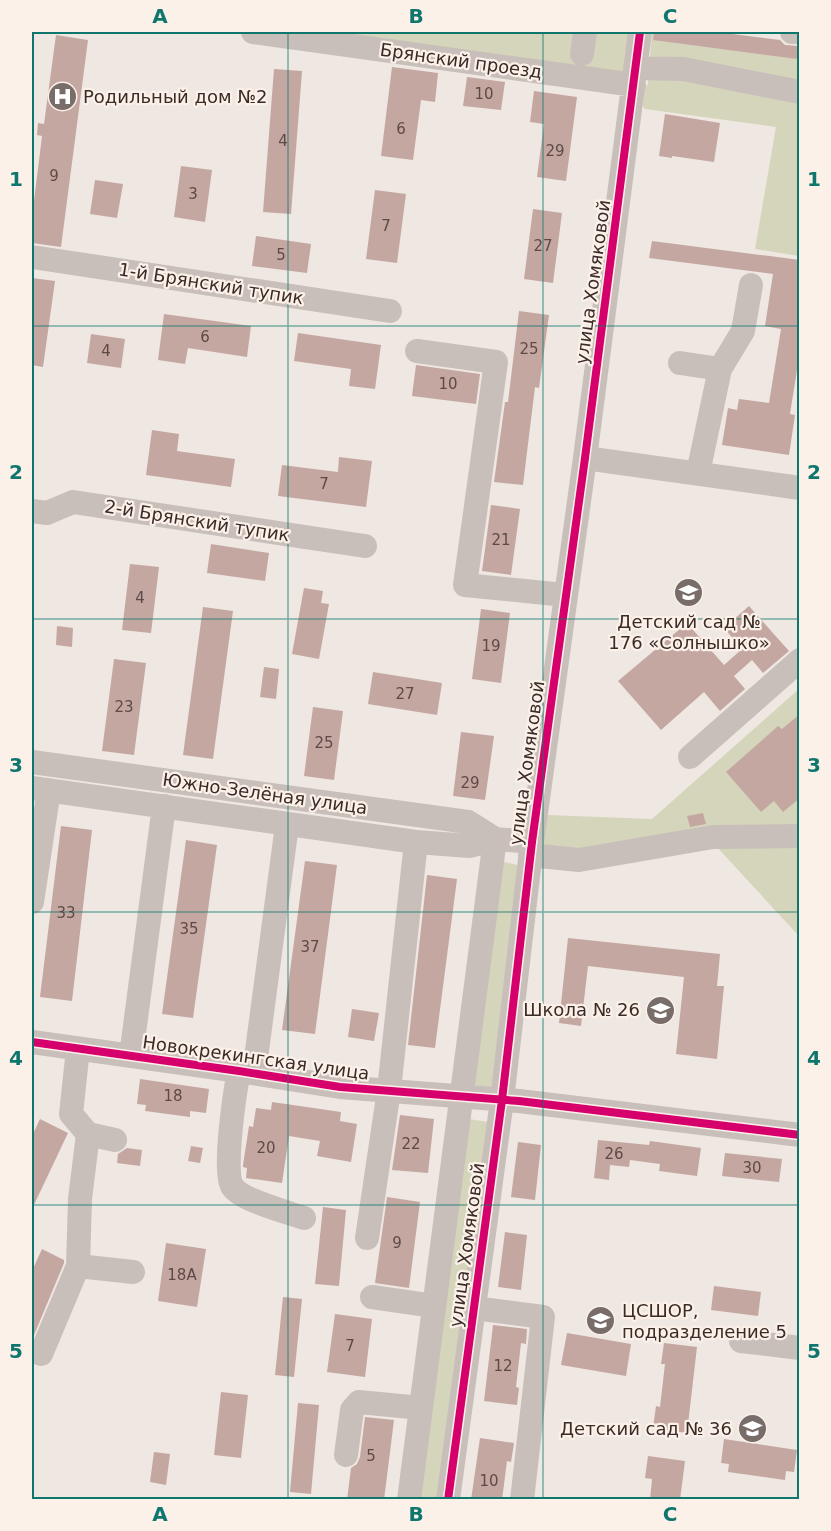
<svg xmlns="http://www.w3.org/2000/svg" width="831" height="1531" font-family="'DejaVu Sans',sans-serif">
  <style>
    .green { fill: #d4d5ba }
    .building { fill: #c5a7a2 }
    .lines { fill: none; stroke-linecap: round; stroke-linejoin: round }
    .minor { stroke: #c9bfba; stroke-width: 24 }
    .cycleway-casing { stroke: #fcf1e9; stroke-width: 11 }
    .cycleway { stroke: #d6006c; stroke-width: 8 }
    .grid { fill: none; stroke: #0f766e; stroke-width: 1.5; stroke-opacity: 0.55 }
    .labels { text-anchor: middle; stroke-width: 4.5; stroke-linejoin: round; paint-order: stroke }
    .number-label { font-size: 15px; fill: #5d4a46 }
    .street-label { font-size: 18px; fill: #3a2b28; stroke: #fcf1e9 }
    .poi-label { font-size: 18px; fill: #3a2b28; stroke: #fcf1e9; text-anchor: start }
    .neatline { fill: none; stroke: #0f766e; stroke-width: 2 }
    .grid-label { font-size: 20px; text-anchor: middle; font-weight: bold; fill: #0f766e }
  </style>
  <rect width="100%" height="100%" fill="#efe7e2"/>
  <path class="green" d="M316,32H633L623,72Z
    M652,32H663L662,41L799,59V256L755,249L776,127L645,109L643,106V91L648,84Z
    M799,689V936L715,845L540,863L547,815L652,819Z
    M505,862L517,865L524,878L491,1090H473L499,865Z
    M469,1119L488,1122L440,1499L415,1500Z"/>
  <path class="building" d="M654,32H717L780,40L785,45L799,46L797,59L653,40Z
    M56,35L88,40L61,247L32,243V217L42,136L37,135L38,123L44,124Z
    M392,67L438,73L435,102L421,100L413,160L381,156Z
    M274,69L302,71L291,214L263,212Z
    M467,77L505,82L501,110L463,106Z
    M534,91L577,97L566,181L537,177L544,124L530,122Z
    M665,114L720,123L714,162L672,156V158L659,156Z
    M181,166L212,170L205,222L174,217Z
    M95,180L123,184L117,218L90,214Z
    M375,190L406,194L397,263L366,259Z
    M533,209L562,213L553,283L524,279Z
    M256,236L311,244L307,273L252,266Z
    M652,241L800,260V351L790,414L795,415L789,455L722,445L728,408L737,410L739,399L769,403L781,329L765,326L773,274L649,258Z
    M32,278L55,281L43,367L32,365Z
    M519,311L549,315L539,388L535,387L523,485L494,482L505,402H508Z
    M164,314L251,326L247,357L188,348L185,364L158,360Z
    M298,333L381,345L375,389L349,386L351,369L294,361Z
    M91,334L125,339L121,368L87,363Z
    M416,365L480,374L476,404L412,396Z
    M152,430L179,434L177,451L235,459L231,487L146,475Z
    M339,457L372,461L366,507L278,496L282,465L338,472Z
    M491,505L520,509L511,575L482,571Z
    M211,544L269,553L265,581L207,573Z
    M130,564L159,567L151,633L122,630Z
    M304,588L323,591L321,603L329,604L319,659L292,654Z
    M749,606L789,651L763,673L752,660L734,676L745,689L720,711L704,692L661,730L618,681L687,623L724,665L742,649L724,628Z
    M203,607L233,611L213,759L183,755Z
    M481,609L510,613L501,683L472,679Z
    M57,626L73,628L72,647L56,645Z
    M114,659L146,663L134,755L102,751Z
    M264,667L279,669L276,699L260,697Z
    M373,672L442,683L437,715L368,704Z
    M313,707L343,711L334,780L304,776Z
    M800,714V798L783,812L774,801L761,812L726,772L778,726L782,729Z
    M461,732L494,736L485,800L453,796Z
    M703,813L706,824L690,827L687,816Z
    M61,826L92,830L72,1001L40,997Z
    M186,840L217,845L193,1018L162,1014Z
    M305,861L337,865L315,1034L282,1030Z
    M427,875L457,879L435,1048L408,1045Z
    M568,938L720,954L717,986H724L717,1059L676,1054L684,977L588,966L581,1026L559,1023Z
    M352,1009L379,1013L374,1041L348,1037Z
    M140,1079L209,1089L206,1113L190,1111V1117L145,1111L146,1105L137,1104Z
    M272,1102L341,1112L340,1121L357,1124L351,1162L317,1156L320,1141L289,1136L282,1183L246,1178L247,1168L243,1167V1165L249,1126L253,1127L256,1108L271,1110Z
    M400,1115L434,1119L428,1173L392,1170Z
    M40,1119L68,1133L32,1209V1136Z
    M598,1140L649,1145L650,1141L701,1148L697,1176L659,1171L660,1164L630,1160L629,1167L610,1165L609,1180L594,1178Z
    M518,1142L541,1145L535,1200L511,1197Z
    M191,1146L203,1148L200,1163L188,1161Z
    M127,1148L142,1150L140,1166L117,1163L118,1154Z
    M725,1153L782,1159L779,1182L722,1176Z
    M387,1197L420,1202L409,1288L375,1283Z
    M323,1207L346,1210L339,1286L315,1284Z
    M505,1232L527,1235L521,1290L498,1287Z
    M166,1243L206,1249L197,1307L158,1301Z
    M42,1249L64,1260V1263L32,1340V1271Z
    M714,1286L761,1292L758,1316L711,1310Z
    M283,1297L302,1299L294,1377L275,1375Z
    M335,1314L372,1319L365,1377L327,1372Z
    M493,1325L527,1329L526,1344L521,1343L516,1387L519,1388L517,1405L484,1401Z
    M567,1333L631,1344L626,1376L561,1365Z
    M664,1343L697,1347L687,1433L653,1428L656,1406L660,1407L665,1364H661Z
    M221,1392L248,1395L241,1458L214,1455Z
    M298,1403L319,1405L311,1494L290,1492Z
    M365,1417L394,1420L384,1500H347L351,1468L357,1464L360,1457Z
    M480,1438L514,1443L511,1462L507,1461L502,1500H471Z
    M724,1439L797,1450L794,1472L786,1471L785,1480L728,1472L729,1464L721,1463Z
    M154,1452L170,1454L166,1485L150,1482Z
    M648,1456L685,1461L680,1500H650L652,1479L645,1478Z"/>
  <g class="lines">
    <path class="minor" d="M253,32L634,85
      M792,32H800
      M582,54L585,32
      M636,68L683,69L800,92
      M32,257L390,311
      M417,351L496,362L465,585L565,595
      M680,363L720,369
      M585,458L800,488
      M698,473L720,369L743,331L751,285
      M32,511L47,513L73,502L365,546
      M690,757L800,660
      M32,762L468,822L495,839L532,842
      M32,788L416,842L470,846L495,839L409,1500
      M530,855L579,860L713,837L800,836
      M32,902L49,790
      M32,1042L239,1071L340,1087L519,1101L800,1135
      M131,1056L164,806
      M239,1071C235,1091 223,1171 232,1186C240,1200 287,1212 304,1218
      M254,1073L287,825
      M88,1134L115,1140
      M367,1238L389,1090L416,842
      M78,1266L133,1272
      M372,1297L434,1306
      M474,1308L543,1317L522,1500
      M741,1341L800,1348
      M41,1354L78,1266L80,1199L88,1134L71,1114L78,1049
      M346,1455L352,1410L359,1402L421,1408
      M448,1500L502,1100L532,842L585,458L640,32"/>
    <defs>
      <path id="cycleway" d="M32,1042L239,1071L340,1087L519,1101L800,1135
        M448,1500L502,1100L532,842L585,458L640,32"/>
    </defs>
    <use href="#cycleway" class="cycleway-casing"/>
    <use href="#cycleway" class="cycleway"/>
  </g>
  <path class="grid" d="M288,32V1500M543,32V1500M32,326H800M32,619H800M32,912H800M32,1205H800"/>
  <defs>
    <symbol id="hospital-disc" viewBox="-11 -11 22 22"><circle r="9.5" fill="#796d69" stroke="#fcf1e9"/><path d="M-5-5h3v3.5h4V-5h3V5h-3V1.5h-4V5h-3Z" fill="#fff"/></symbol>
    <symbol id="school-disc" viewBox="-11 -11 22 22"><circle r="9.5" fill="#796d69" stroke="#fcf1e9"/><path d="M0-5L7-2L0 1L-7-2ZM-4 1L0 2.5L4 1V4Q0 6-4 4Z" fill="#fff"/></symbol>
  </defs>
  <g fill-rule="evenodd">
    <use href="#hospital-disc" x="46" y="80" width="33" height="33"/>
    <use href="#school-disc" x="672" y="576" width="33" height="33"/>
    <use href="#school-disc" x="644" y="994" width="33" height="33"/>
    <use href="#school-disc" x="584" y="1304" width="33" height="33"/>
    <use href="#school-disc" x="736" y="1412" width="33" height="33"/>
  </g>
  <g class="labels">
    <g class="number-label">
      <text x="484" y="99">10</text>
      <text x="401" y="134">6</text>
      <text x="283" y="146">4</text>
      <text x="555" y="156">29</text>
      <text x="54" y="181">9</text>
      <text x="193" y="199">3</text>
      <text x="386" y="231">7</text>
      <text x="543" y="251">27</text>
      <text x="281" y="260">5</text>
      <text x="205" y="342">6</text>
      <text x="529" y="354">25</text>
      <text x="106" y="356">4</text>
      <text x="448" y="389">10</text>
      <text x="324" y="489">7</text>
      <text x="501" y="545">21</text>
      <text x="140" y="603">4</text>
      <text x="491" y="651">19</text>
      <text x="405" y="699">27</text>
      <text x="124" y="712">23</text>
      <text x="324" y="748">25</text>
      <text x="470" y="788">29</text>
      <text x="66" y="918">33</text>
      <text x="189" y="934">35</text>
      <text x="310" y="952">37</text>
      <text x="173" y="1101">18</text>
      <text x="411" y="1149">22</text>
      <text x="266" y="1153">20</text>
      <text x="614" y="1159">26</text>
      <text x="752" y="1173">30</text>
      <text x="397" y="1248">9</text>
      <text x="182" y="1280">18А</text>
      <text x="350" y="1351">7</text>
      <text x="503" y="1371">12</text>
      <text x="371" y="1461">5</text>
      <text x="489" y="1486">10</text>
    </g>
    <g class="street-label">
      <text transform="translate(461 61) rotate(8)" y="6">Брянский проезд</text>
      <text transform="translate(593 282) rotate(-82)" y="6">улица Хомяковой</text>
      <text transform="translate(211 284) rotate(9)" y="6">1-й Брянский тупик</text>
      <text transform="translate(197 521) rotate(9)" y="6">2-й Брянский тупик</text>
      <text transform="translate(527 763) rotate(-82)" y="6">улица Хомяковой</text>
      <text transform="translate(265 794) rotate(8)" y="6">Южно-Зелёная улица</text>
      <text transform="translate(256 1058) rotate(8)" y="6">Новокрекингская улица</text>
      <text transform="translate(467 1245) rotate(-82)" y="6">улица Хомяковой</text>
    </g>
    <g class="poi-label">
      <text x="83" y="103">Родильный дом №2</text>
      <text x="689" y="628" text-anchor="middle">Детский сад №<tspan x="689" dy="21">176 «Солнышко»</tspan></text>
      <text x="640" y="1016" text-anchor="end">Школа № 26</text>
      <text x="622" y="1317">ЦСШОР,<tspan x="622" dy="21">подразделение 5</tspan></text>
      <text x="732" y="1435" text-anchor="end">Детский сад № 36</text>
    </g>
  </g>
  <rect width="831" height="1531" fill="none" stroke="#fcf1e9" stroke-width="66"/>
  <rect x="33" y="33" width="765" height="1465" class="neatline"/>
  <g class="grid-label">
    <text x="160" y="23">A</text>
    <text x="416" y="23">B</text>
    <text x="670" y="23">C</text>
    <text x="16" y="186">1</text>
    <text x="814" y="186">1</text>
    <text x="16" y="479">2</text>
    <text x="814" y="479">2</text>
    <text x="16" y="772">3</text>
    <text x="814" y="772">3</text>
    <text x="16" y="1065">4</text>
    <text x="814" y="1065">4</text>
    <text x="16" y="1358">5</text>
    <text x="814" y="1358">5</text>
    <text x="160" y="1521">A</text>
    <text x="416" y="1521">B</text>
    <text x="670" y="1521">C</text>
  </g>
</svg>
